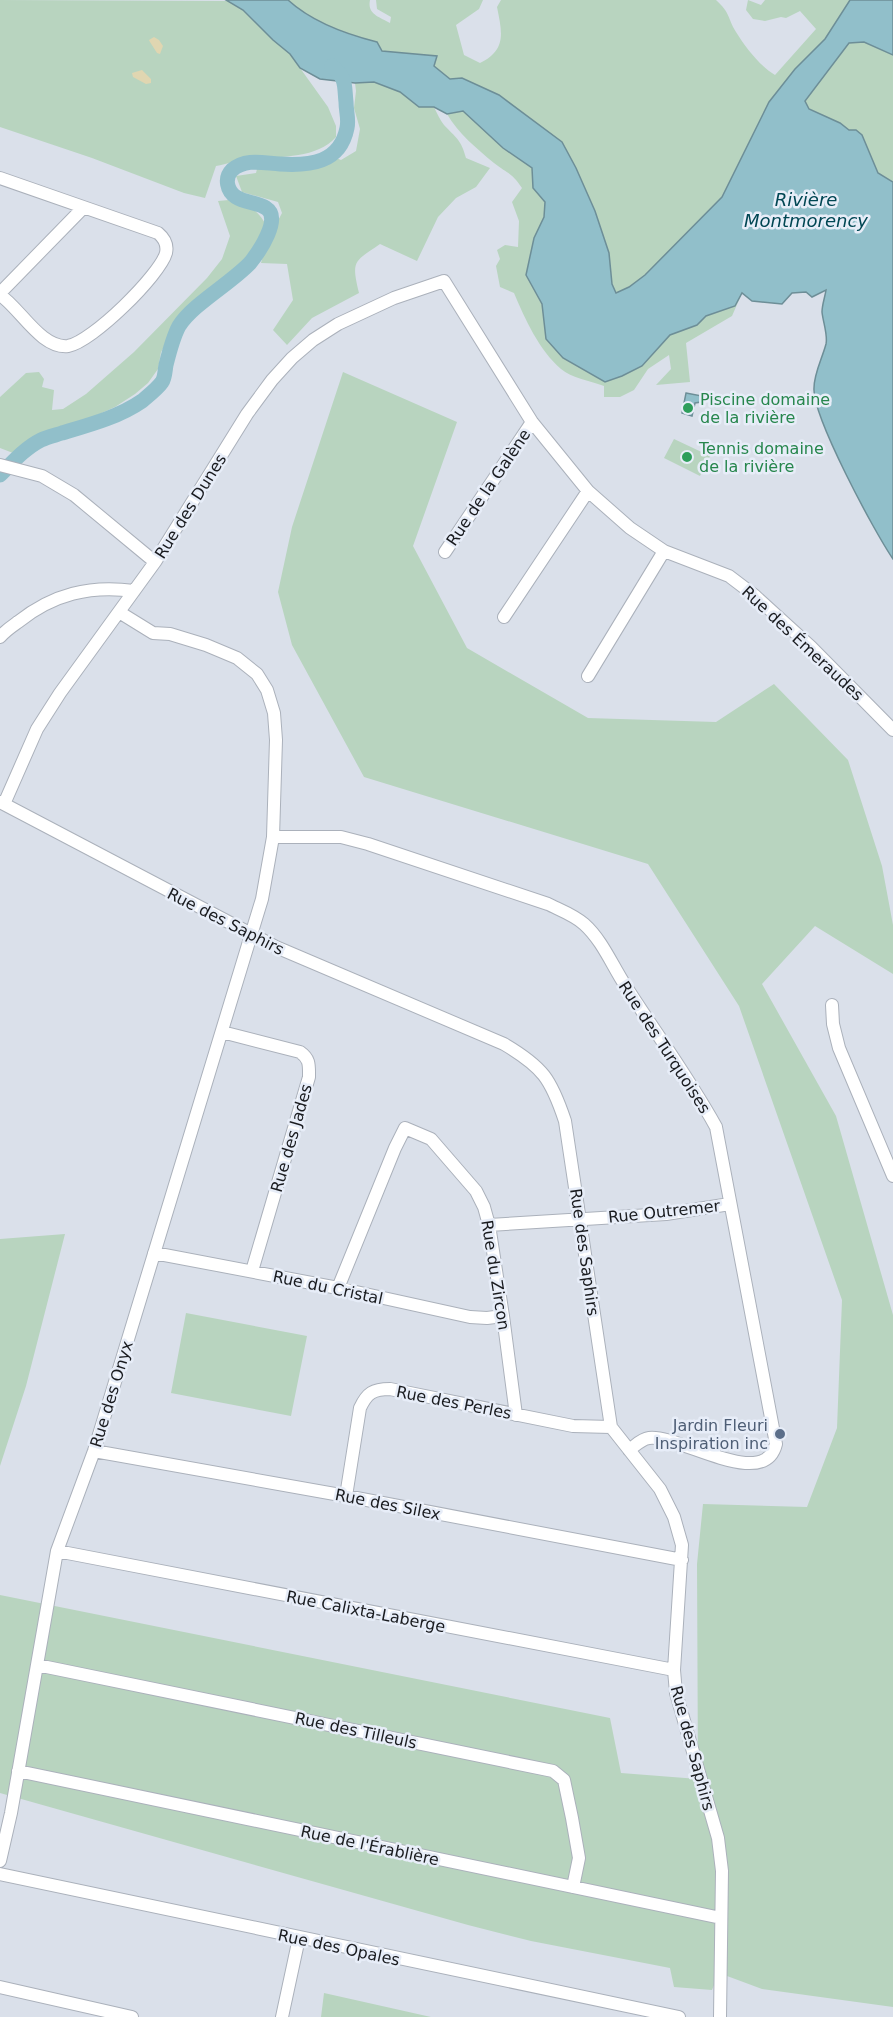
<svg xmlns="http://www.w3.org/2000/svg" width="893" height="2017" font-family="'DejaVu Sans',sans-serif">
  <style>
    .green { fill: #b8d4bf }
    .sand { fill: #e0d6b1 }
    .water { fill: #91bfca; stroke: #6d8e97; stroke-width: 1.5 }
    .lines { fill: none; stroke-linecap: round; stroke-linejoin: round }
    .river { stroke: #91bfca; stroke-width: 15 }
    .minor-casing { stroke: #abb1bb; stroke-width: 14 }
    .minor { stroke: #fff; stroke-width: 12 }
    .leisure-dot { fill: #2e9e5b; stroke: #e7edf8; stroke-width: 2 }
    .service-dot { fill: #5c6f8a; stroke: #e7edf8; stroke-width: 2 }
    .labels { text-anchor: middle; stroke-width: 5; stroke-linejoin: round; paint-order: stroke }
    .leisure-label { font-size: 16px; fill: #27864d; stroke: #e7edf8; text-anchor: start }
    .street-label { font-size: 16px; fill: #191b1f; stroke: #e7edf8 }
    .service-label { font-size: 16px; fill: #4e5e75; stroke: #e7edf8; text-anchor: end }
    .water-label { font-size: 18px; font-style: italic; fill: #004653; stroke: #e7edf8 }
  </style>
  <rect width="100%" height="100%" fill="#dae0ea"/>
  <path class="green" d="M0,0L229,1L243,10L273,40L290,54L328,107L336,126V137C316,160 276,156 248,159C237,160 227,164 216,166L205,198L184,193L92,158L0,127Z
    M288,0H370C367,14 379,17 390,23L391,17L377,9L376,0H483L479,9L456,25L464,55L480,63C507,50 502,32 497,7L501,0H716C731,14 727,17 736,32C746,48 759,65 775,75L816,29L800,11L786,18L781,17L765,21L753,19L746,10L748,0L761,5L765,0H850L825,39L795,69L769,102L722,197L645,275L629,287L616,293L612,284L609,253L595,211L576,168L562,142L462,78L450,79L434,66L436,56L382,51L377,42C345,34 312,22 288,0Z
    M864,42L893,55V182L878,173L862,135C844,129 827,117 809,109L805,101L849,43Z
    M374,82L400,92L419,107H434C437,113 440,120 444,125C456,138 461,139 466,158L490,168L476,187L456,198L438,217L417,261L380,244C354,262 351,260 359,293L312,318L287,345L273,330L293,300L287,264L261,263L268,240L282,213L278,202L242,192L236,176L256,173L257,169H289L303,161L327,154L341,160L356,151L360,129L354,108L356,91L355,83Z
    M463,111L503,148L533,168V188L545,202L544,217L534,238L526,275L542,304L546,339L563,358L605,382L622,376L642,366L670,335L697,325L706,316L735,306L742,293L732,316L686,343L690,382L656,385L671,369L669,355L648,369L634,390L620,397H604V386C591,381 571,378 561,369C539,350 525,319 514,293L500,287L496,266L500,259L497,250L505,245L518,247L519,221L512,202L522,188C511,172 508,174 494,163C477,149 458,133 447,114Z
    M229,200C248,206 256,207 266,225L258,242L241,263L229,276L183,316L161,352L158,369L148,383L135,394L115,407L77,424L44,433L27,441L13,453L0,448V397L26,373L39,372L44,379L42,387L54,390L52,410L63,409L86,394L134,352L207,278L222,259L230,236L218,201Z
    M343,372L457,422L413,546L467,648L588,718L716,722L774,684L848,760L882,866L893,925V974L815,926L762,984L836,1116L893,1315V2007L762,1989L719,1973L712,1990L674,1987L670,1968L531,1941L468,1925L0,1793V1595L610,1718L621,1773L698,1779L697,1564L703,1504L807,1507L837,1428L842,1300L739,1006L648,864L364,777L292,645L278,592L292,527Z
    M674,439L710,456L700,476L664,458Z
    M65,1234L26,1386L0,1466V1239Z
    M186,1313L307,1336L291,1416L171,1393Z
    M324,1993L431,2017H321Z"/>
  <path class="sand" d="M154,37L159,40L163,46L160,54L157,53L150,42L149,40Z
    M142,70L151,79V83L146,84L133,77L132,73Z"/>
  <path class="water" d="M226,0H288C312,22 345,34 377,42L382,51L437,56L434,66L450,79L462,78L499,95L562,142L576,168L595,211L609,253L612,284L616,293L629,287L645,275L722,197L769,102L795,69L825,39L850,0H893V55L864,42L849,43L805,101L809,109L840,123L849,130H856L862,135L878,173L893,182V559C875,533 812,416 814,388C814,373 822,359 826,344C828,335 823,322 822,312C822,305 825,297 826,290L812,297L806,292L792,293L782,304L752,301L742,293L735,306L706,316L697,325L670,335L642,366L622,376L605,382L563,358L546,339L542,304L526,275L534,238L544,217L545,202L533,188L532,168L503,148L463,111L447,114L434,107H419L400,92L374,82L355,83L320,79L300,68L290,54L273,40L243,10Z
    M686,393L702,396L701,402L695,403L692,416L682,413Z"/>
  <g class="lines">
    <path class="river" d="M0,475C12,463 25,448 41,440C47,437 56,435 62,433C89,425 119,417 142,401C148,396 158,388 162,382C165,378 165,370 166,365C169,353 173,337 179,326C193,304 230,284 250,263C259,252 282,218 266,208C257,202 245,203 236,197C227,191 224,178 232,170C246,158 263,163 280,164C310,166 340,163 347,128C349,119 346,111 346,102C344,84 347,79 332,66"/>
    <defs>
      <path id="minor" d="M0,178L158,233C164,238 168,244 166,253C160,275 92,342 68,346C41,349 20,308 0,295
        M0,293L83,208
        M0,465L42,476L74,495L155,562
        M445,552L532,422
        M504,617L588,491
        M0,637C5,631 11,627 18,622C53,594 90,585 134,591
        M588,676L664,551
        M0,802L276,947L504,1044C543,1067 551,1079 565,1121L611,1427L660,1489L674,1517L682,1545L674,1670L676,1693L718,1838L722,1871L720,2017
        M4,804L37,729L60,693L155,562L247,414L272,380L292,358L313,340L338,324L394,298L444,281L532,422L588,491L630,528L664,551L729,576L754,595L811,647L893,730
        M273,837H341L368,844L548,904C560,910 574,915 584,924C602,940 612,965 625,985C655,1032 689,1078 716,1127L776,1444C764,1492 679,1434 649,1438C641,1439 635,1446 629,1450
        M832,1005L833,1024L839,1048L893,1176
        M222,1032L300,1052C310,1059 309,1065 309,1077L252,1271
        M489,1225L666,1214L730,1204
        M154,1253L338,1288L470,1317L487,1318L503,1316
        M338,1288L395,1148L405,1128L431,1139L476,1191L484,1207L489,1225L503,1316L516,1415
        M94,1451L346,1496L682,1560
        M346,1496L360,1408C367,1393 373,1389 390,1389L573,1426L611,1427
        M57,1551L674,1670
        M37,1665L553,1771L564,1780L572,1818L579,1858L573,1887
        M18,1771L721,1918
        M0,1861L11,1813L57,1551L94,1451L251,935L262,899L273,837L276,740L274,713L267,690L257,674L237,658L206,645L170,634L153,633L119,612
        M0,1874L679,2017
        M0,1987L132,2017
        M282,2017L299,1938"/>
    </defs>
    <use href="#minor" class="minor-casing"/>
    <use href="#minor" class="minor"/>
  </g>
  <g class="leisure-dot">
    <circle cx="688" cy="408" r="6"/>
    <circle cx="687" cy="457" r="6"/>
  </g>
  <circle class="service-dot" cx="780" cy="1434" r="6"/>
  <g class="labels">
    <g class="leisure-label">
      <text x="700" y="405">Piscine domaine<tspan x="700" dy="18">de la rivière</tspan></text>
      <text x="699" y="454">Tennis domaine<tspan x="699" dy="18">de la rivière</tspan></text>
    </g>
    <g class="street-label">
      <text transform="translate(488 487) rotate(-56)" y="6">Rue de la Galène</text>
      <text transform="translate(190 506) rotate(-58)" y="6">Rue des Dunes</text>
      <text transform="translate(803 643) rotate(43)" y="6">Rue des Émeraudes</text>
      <text transform="translate(226 921) rotate(27)" y="6">Rue des Saphirs</text>
      <text transform="translate(665 1047) rotate(57)" y="6">Rue des Turquoises</text>
      <text transform="translate(291 1138) rotate(-74)" y="6">Rue des Jades</text>
      <text transform="translate(664 1211) rotate(-6)" y="6">Rue Outremer</text>
      <text transform="translate(585 1252) rotate(82)" y="6">Rue des Saphirs</text>
      <text transform="translate(496 1275) rotate(81)" y="6">Rue du Zircon</text>
      <text transform="translate(328 1287) rotate(12)" y="6">Rue du Cristal</text>
      <text transform="translate(111 1394) rotate(-73)" y="6">Rue des Onyx</text>
      <text transform="translate(454 1402) rotate(11)" y="6">Rue des Perles</text>
      <text transform="translate(388 1504) rotate(11)" y="6">Rue des Silex</text>
      <text transform="translate(366 1611) rotate(11)" y="6">Rue Calixta-Laberge</text>
      <text transform="translate(356 1730) rotate(12)" y="6">Rue des Tilleuls</text>
      <text transform="translate(693 1748) rotate(75)" y="6">Rue des Saphirs</text>
      <text transform="translate(370 1845) rotate(12)" y="6">Rue de l'Érablière</text>
      <text transform="translate(339 1947) rotate(12)" y="6">Rue des Opales</text>
    </g>
    <g class="service-label">
      <text x="768" y="1431">Jardin Fleuri<tspan x="768" dy="18">Inspiration inc</tspan></text>
    </g>
    <g class="water-label">
      <text x="806" y="206">Rivière<tspan x="806" dy="21">Montmorency</tspan></text>
    </g>
  </g>
</svg>
